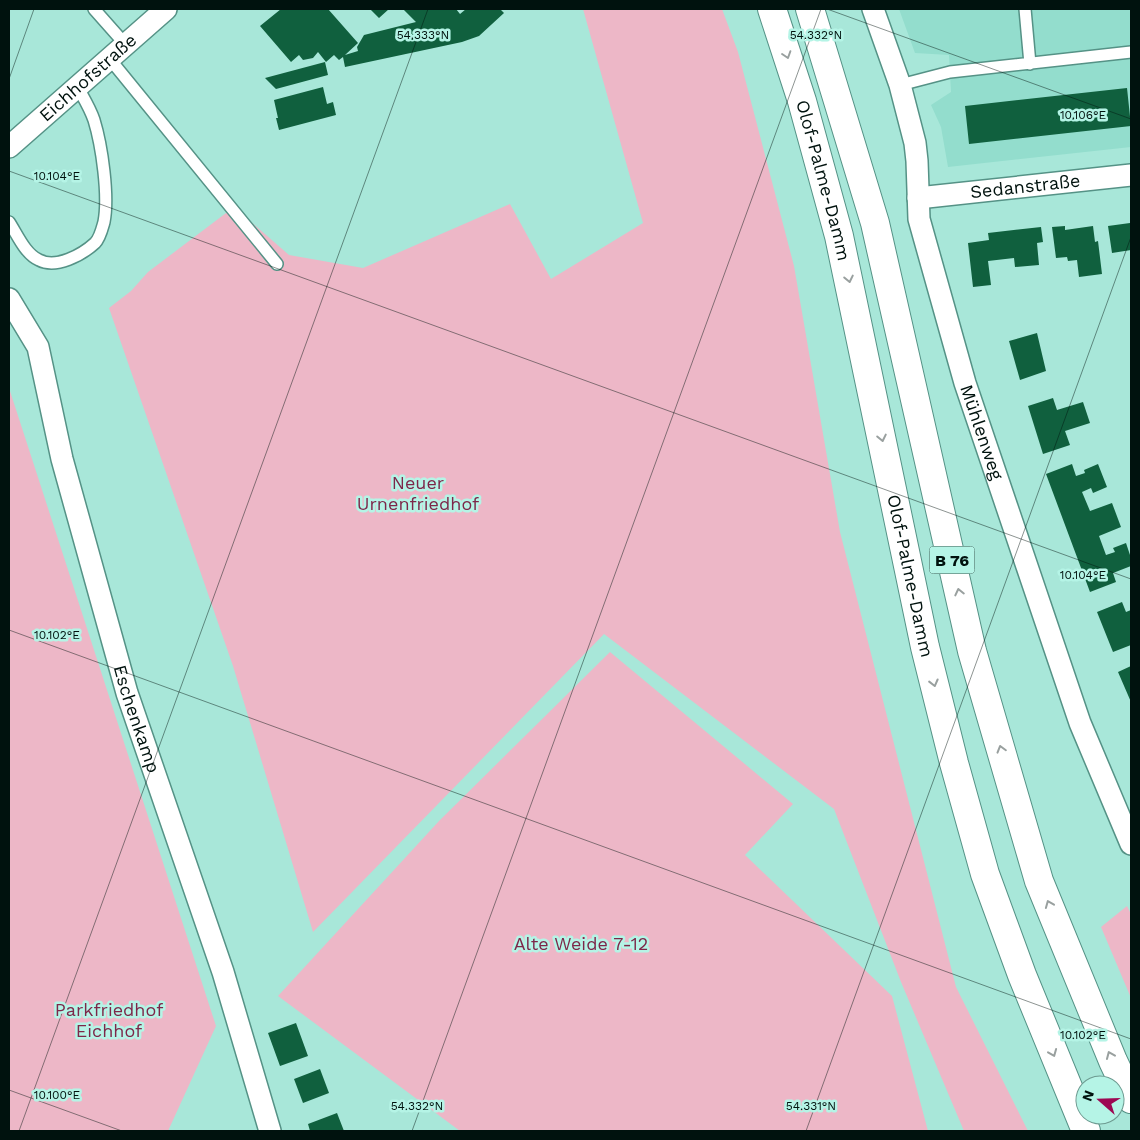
<svg xmlns="http://www.w3.org/2000/svg" width="1140" height="1140" font-family="'Work Sans',sans-serif">
  <style>
    .built { fill: #93ddcd }
    .green { fill: #edb7c7 }
    .building { fill: #10603e }
    .lines { fill: none; stroke-linecap: round; stroke-linejoin: round }
    .service-casing { stroke: #559286; stroke-width: 14 }
    .minor-casing { stroke: #559286; stroke-width: 24 }
    .trunk-casing { stroke: #559286; stroke-width: 30 }
    .service { stroke: #fff; stroke-width: 11 }
    .minor { stroke: #fff; stroke-width: 21 }
    .trunk { stroke: #fff; stroke-width: 28 }
    .oneway { stroke: #99a09f }
    .ticks { fill: none; stroke: #00120e; stroke-width: 1; stroke-opacity: 0.45 }
    .labels { text-anchor: middle; stroke-width: 5; stroke-linejoin: round; paint-order: stroke }
    .shield { fill: #b5f4e6; stroke: #36564f; stroke-width: 1 }
    .shield-label { font-size: 16px; font-weight: bold; fill: #00120e }
    .street-label { font-size: 18px; fill: #00120e; stroke: #b5f4e6 }
    .park-label { font-size: 18px; fill: #7d2749; stroke: #b5f4e6 }
    .ticks-label { font-size: 12px; text-anchor: middle; fill: #00120e; stroke: #b5f4e6; stroke-width: 5; stroke-linejoin: round; paint-order: stroke }
  </style>
  <rect width="100%" height="100%" fill="#a8e7d9"/>
  <path class="built" d="M899,9H1131V147L948,167L941,127L931,105L951,92L949,55L915,53Z"/>
  <path class="green" d="M583,9H722L738,52L794,266L840,532L956,987L1028,1131H964L901,982L834,809L604,634L313,932L233,666L109,308L131,291L148,272L234,207L289,255L363,268L510,204L551,279L643,223Z
    M9,388L216,1026L168,1131H9Z
    M610,652L793,804L745,855L892,996L928,1131H460L278,996L439,821Z
    M1127,906L1131,914V998L1101,927Z"/>
  <path class="building" d="M281,9H328L358,43L345,55L358,51L357,47L364,35L416,22L403,9H456L460,14L466,9H500L504,13L479,36L462,42L345,67L343,57L339,60L334,55L326,62L318,52L313,58L303,60L299,55L291,62L260,26Z
    M370,9H389L379,18Z
    M325,62L328,75L276,89L265,78Z
    M323,87L327,104L333,102L336,115L279,130L276,118H278L274,100Z
    M1127,88L1131,126L969,144L965,106Z
    M1130,223L1131,250L1112,253L1108,226Z
    M1065,226V230L1093,226L1095,242L1098,241L1102,274L1079,277L1077,260L1068,261L1067,257L1056,258L1052,227Z
    M1041,227L1043,242L1037,243L1039,265L1015,267L1014,258L988,261L991,285L973,287L968,243L989,240L988,233Z
    M1037,333L1046,371L1020,380L1009,341Z
    M1053,398L1057,410L1083,402L1090,423L1065,431L1070,445L1043,454L1028,406Z
    M1072,464L1076,476L1085,473L1084,470L1098,464L1107,487L1093,493L1091,488L1082,492L1090,511L1112,503L1121,527L1099,536L1106,555L1115,552L1113,548L1126,543L1131,558V566L1113,573L1116,582L1090,592L1046,474Z
    M1122,602L1126,612L1131,610V645L1113,652L1097,612Z
    M1131,666V702L1118,672Z
    M296,1023L308,1056L280,1066L268,1033Z
    M320,1069L329,1093L303,1103L294,1079Z
    M337,1113L344,1131H310L308,1124Z"/>
  <g class="lines">
    <defs>
      <path id="service" d="M94,9L125,44
        M1025,9L1030,64
        M109,58L277,264
        M900,85L950,72L1131,52
        M9,222C17,234 25,254 39,260C56,269 82,255 95,243C100,238 102,229 104,222C109,196 102,146 94,120C90,108 83,97 77,86"/>
      <g id="minor">
        <path id="s1" d="M873,9L900,85L915,143L917,161L919,219L965,383L1080,723L1131,844"/>
        <path id="s2" d="M9,147L166,9"/>
        <path id="s3" d="M918,198L1131,175"/>
        <path id="s4" d="M9,299L38,347L62,459L127,693L223,972L270,1131"/>
      </g>
      <g id="trunk">
        <path id="s5" d="M772,9L802,101L839,236L925,647L954,763L985,874L1022,975L1086,1131"/>
        <path d="M810,9L875,223L972,651L1039,881L1113,1061L1131,1099"/>
      </g>
    </defs>
    <use href="#service" class="service-casing"/>
    <use href="#minor" class="minor-casing"/>
    <use href="#trunk" class="trunk-casing"/>
    <use href="#service" class="service"/>
    <use href="#minor" class="minor"/>
    <use href="#trunk" class="trunk"/>
  </g>
  <defs><path id="oneway-chevron" d="M-2-3.5L2.5 0L-2 3.5" fill="none" stroke-width="1.6" stroke-linecap="round" stroke-linejoin="round" transform="scale(1.25)"/></defs>
  <g class="oneway">
    <use href="#oneway-chevron" transform="translate(787 55) rotate(72)"/>
    <use href="#oneway-chevron" transform="translate(849 279) rotate(78)"/>
    <use href="#oneway-chevron" transform="translate(882 438) rotate(78)"/>
    <use href="#oneway-chevron" transform="translate(959 592) rotate(-103)"/>
    <use href="#oneway-chevron" transform="translate(934 683) rotate(76)"/>
    <use href="#oneway-chevron" transform="translate(1001 749) rotate(-106)"/>
    <use href="#oneway-chevron" transform="translate(1049 904) rotate(-112)"/>
    <use href="#oneway-chevron" transform="translate(1053 1053) rotate(68)"/>
    <use href="#oneway-chevron" transform="translate(1110 1055) rotate(-113)"/>
  </g>
  <path class="ticks" d="M827,9L1131,119M9,79L34,9M9,171L1131,579M9,630L1131,1039M9,1090L122,1131M19,1131L428,9M412,1131L821,9M806,1131L1131,237"/>
  <g class="labels">
    <rect class="shield" x="929.5" y="546.5" width="45" height="27" rx="4"/>
    <g class="shield-label">
      <text x="952" y="566">B 76</text>
    </g>
    <g class="street-label">
      <text dy="6" stroke="none"><textPath href="#s2" startOffset="105">Eichhofstraße</textPath></text>
      <text dy="6" stroke="none"><textPath href="#s5" startOffset="179">Olof-Palme-Damm</textPath></text>
      <text dy="6" stroke="none"><textPath href="#s3" startOffset="108">Sedanstraße</textPath></text>
      <text dy="6" stroke="none"><textPath href="#s1" startOffset="439">Mühlenweg</textPath></text>
      <text dy="6" stroke="none"><textPath href="#s5" startOffset="584">Olof-Palme-Damm</textPath></text>
      <text dy="6" stroke="none"><textPath href="#s4" startOffset="441">Eschenkamp</textPath></text>
    </g>
    <g class="park-label">
      <text x="418" y="489">Neuer<tspan x="418" dy="21">Urnenfriedhof</tspan></text>
      <text x="581" y="950">Alte Weide 7-12</text>
      <text x="109" y="1016">Parkfriedhof<tspan x="109" dy="21">Eichhof</tspan></text>
    </g>
  </g>
  <g class="ticks-label">
    <text x="423" y="39">54.333°N</text>
    <text x="816" y="39">54.332°N</text>
    <text x="1083" y="119">10.106°E</text>
    <text x="57" y="180">10.104°E</text>
    <text x="1083" y="579">10.104°E</text>
    <text x="57" y="639">10.102°E</text>
    <text x="1083" y="1039">10.102°E</text>
    <text x="57" y="1099">10.100°E</text>
    <text x="417" y="1110">54.332°N</text>
    <text x="811" y="1110">54.331°N</text>
  </g>
  <rect width="1140" height="1140" fill="none" stroke="#00120e" stroke-width="20"/>
  <g transform="translate(1100 1100) rotate(290)"><circle r="24" fill="#b5f4e6" stroke="#6d9a90"/>
  <path d="M0-4L9 19L0 12L-9 19Z" fill="#9d0853"/>
  <text y="-8" font-size="14" font-weight="bold" text-anchor="middle" fill="#00120e">N</text>
  </g>
</svg>
